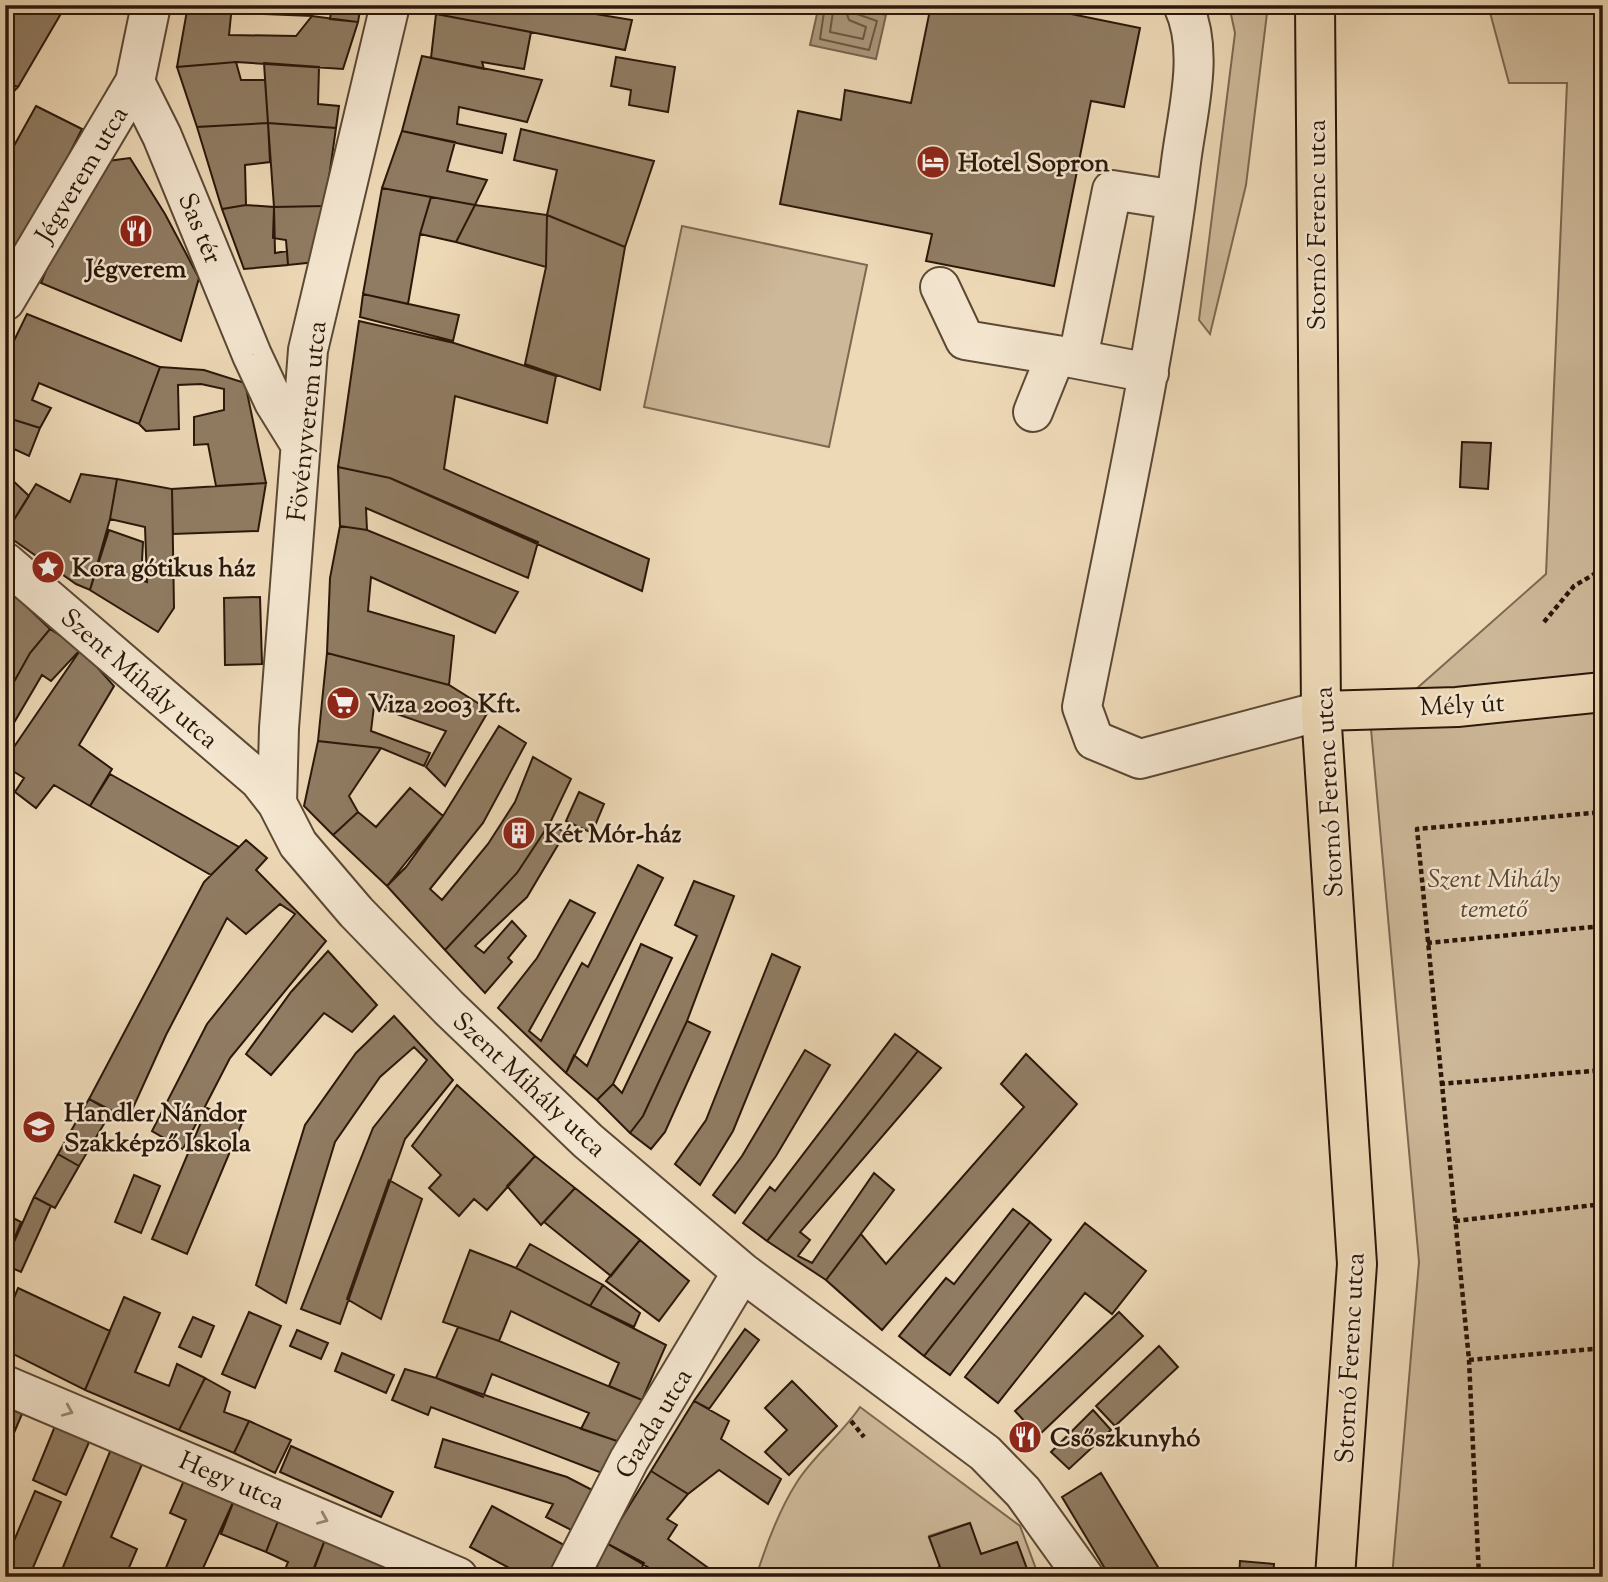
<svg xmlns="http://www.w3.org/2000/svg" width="1608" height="1582" font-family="'Sorts Mill Goudy',serif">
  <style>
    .green { fill: #cdb899; stroke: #7c6851; stroke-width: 2 }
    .water { fill: #ab977c; stroke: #77644e; stroke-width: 2 }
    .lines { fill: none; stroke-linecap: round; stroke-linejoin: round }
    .shore { stroke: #6a5742; stroke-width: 2 }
    .building { fill: #907c63; stroke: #2a1709; stroke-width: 2 }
    .minor-casing { stroke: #5b4834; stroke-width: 42 }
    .major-casing { stroke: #2a1709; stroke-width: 42 }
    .path { stroke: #2a1709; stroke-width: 4.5; stroke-dasharray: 5 3.5; stroke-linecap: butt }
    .minor { stroke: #f4e6d0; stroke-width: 38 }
    .major { stroke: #eed9b7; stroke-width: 38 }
    .oneway { stroke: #998976 }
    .labels { text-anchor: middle; stroke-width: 5; stroke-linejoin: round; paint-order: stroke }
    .poi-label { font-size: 26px; font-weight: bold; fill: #2a1709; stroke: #f4e6d0; text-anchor: start }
    .street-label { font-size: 26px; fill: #2a1709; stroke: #f4e6d0 }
    .park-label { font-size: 26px; font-style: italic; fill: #5b4734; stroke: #f4e6d0 }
  </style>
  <rect width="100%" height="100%" fill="#eed9b7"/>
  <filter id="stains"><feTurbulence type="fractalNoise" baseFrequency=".00286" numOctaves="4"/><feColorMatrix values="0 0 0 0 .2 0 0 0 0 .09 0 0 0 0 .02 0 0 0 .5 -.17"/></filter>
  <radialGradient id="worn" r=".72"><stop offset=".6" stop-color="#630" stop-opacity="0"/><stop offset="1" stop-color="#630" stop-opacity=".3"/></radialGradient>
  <path class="green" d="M1229,5H1268L1246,185L1210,334L1199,320L1235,33Z
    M1488,5H1603V1577H1392L1419,1262L1371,729L1546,574L1567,83H1509Z
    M682,226L867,265L829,447L644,407Z
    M860,1407L1020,1526L1039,1577H1030L1017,1542L981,1554L969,1523L929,1536L940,1567L914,1577H756C766,1545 779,1510 797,1482C813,1456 842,1434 860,1407Z"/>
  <path class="water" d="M819,5H846L886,15L876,59L810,45Z"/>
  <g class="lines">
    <path class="shore" d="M825,5L820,39L869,50L877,21L857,14L853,5
      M834,5L830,32L863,39L866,27L849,20L844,5"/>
  </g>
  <path class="building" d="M5,5H66L18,87L5,82Z
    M188,5H232L229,35L296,36L312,16L358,22L343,69L236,62L177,67Z
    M268,5H313L312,16L265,14Z
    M332,5H361L358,22L330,19Z
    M437,5H541L632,20L625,50L436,14Z
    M931,5H1027L1140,28L1124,107L1091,101L1054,286L926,261L932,234L780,204L798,111L841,120L845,90L911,103Z
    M436,14L531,32L524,69L482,62L484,69L431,58Z
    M422,56L542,80L527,122L459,107L457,124L506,134L502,153L402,131Z
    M616,57L675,67L668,112L629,105L631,90L611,86Z
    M236,62L241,80H265L268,123L197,127L177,67Z
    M264,63L319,67L318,104L339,106L336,128L268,123Z
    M5,82L18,87L5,101Z
    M36,106L82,129L5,280V162Z
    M268,123L336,128L325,206L274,207Z
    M268,123L270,162L245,165L246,205L222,209L197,127Z
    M521,129L654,161L625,247L547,215L557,170L514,160Z
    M402,131L455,142L447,171L487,180L475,205L382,188Z
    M130,158L165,214L199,278L181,341L41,283L56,246L108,161Z
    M382,188L431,197L420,234L408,304L363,294Z
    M431,197L475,205L456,242L420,234Z
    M246,205L274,207L275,253L287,251L288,265L244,269L222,209Z
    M475,205L547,215L546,267L456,242Z
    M325,206L316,262L288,265L286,240L273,238L274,207Z
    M547,215L625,247L600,390L525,364L546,267Z
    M363,294L459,315L453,341L360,317Z
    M27,314L160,367L139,424L39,383L32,400L51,408L40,428L5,417V359Z
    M359,321L454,343L556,376L547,423L455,396L444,469L649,559L642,591L390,478L338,467Z
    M160,367L204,370L245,383L266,483L216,486L208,444L194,445V417L224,410V389L201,384L178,385L179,429L146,431L139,424Z
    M5,417L40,428L29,456L14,449L9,477L29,496L5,534Z
    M1462,442L1491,443L1488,489L1460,487Z
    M338,467L390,478L538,542L528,578L366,508L367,530L340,526Z
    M81,474L117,479L110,519L90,590L76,584L5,534L36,484L70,502Z
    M117,479L172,489L174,608L158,632L90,590L109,530L143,542L141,580L147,582L145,527L110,519Z
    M266,483L258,531L173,534L172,489Z
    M340,526L367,530L518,592L495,633L371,577L368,611L454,636L449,685L327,653L330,578Z
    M5,586L50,629L30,653L5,698Z
    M260,597L262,664L225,665L224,598Z
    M50,629L81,649L51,681L42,675L5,738V698L30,653Z
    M81,649L114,686L79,745L112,769L90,806L54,785L36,808L15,792L24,778L5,766V760Z
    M327,653L449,685L489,710L445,786L426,767L446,731L374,706L371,731L430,753L424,766L381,748L318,741Z
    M499,726L526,743L483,823L430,889L442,900L488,844L515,802L533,757L571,779L550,823L517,873L445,950L387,886L406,867L443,816Z
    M318,741L381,748L349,796L358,812L333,835L304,806Z
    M110,774L239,847L211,875L90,806Z
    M410,788L443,816L387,886L333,835L358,812L376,827Z
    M579,792L604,804L592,833L566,821Z
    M550,823L565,833L527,897L475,946L484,953L512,921L526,936L508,958L512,962L485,993L445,950L517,873Z
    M246,840L267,858L256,870L326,941L230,1058L183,1149L152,1131L207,1024L295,914L280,904L246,934L227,918L166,1035L128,1119L89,1099L204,882Z
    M638,865L663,878L566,1073L498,1008L537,958L570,900L595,913L529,1031L541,1041L582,963L588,967Z
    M694,881L734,896L687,1021L643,1116L630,1133L597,1100L613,1084L622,1093L697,936L675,925Z
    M641,944L672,958L613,1084L597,1100L566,1073L574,1055L587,1066Z
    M328,951L377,1005L352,1032L324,1013L271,1075L246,1054L291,992Z
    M772,954L800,967L733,1131L700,1185L675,1164L706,1120Z
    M394,1016L453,1080L405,1139L340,1324L301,1309L373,1128L427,1060L414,1047L380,1077L335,1142L286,1303L256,1285L305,1125L356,1053Z
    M687,1021L710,1032L665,1132L651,1149L630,1133L643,1116Z
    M895,1034L918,1051L767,1241L743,1223L770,1187L775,1191Z
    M805,1050L830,1065L776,1156L735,1213L713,1195L742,1156Z
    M918,1051L941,1068L800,1232L810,1240L798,1256L812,1263L874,1173L894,1190L826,1280L767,1241Z
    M1026,1054L1077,1104L882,1330L826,1280L861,1234L886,1264L1024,1107L1001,1084Z
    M457,1085L535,1156L487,1210L474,1199L459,1216L429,1188L441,1175L412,1146Z
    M89,1099L111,1112L79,1166L58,1154Z
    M207,1108L242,1123L187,1254L152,1239Z
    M58,1154L79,1166L55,1208L34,1197Z
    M535,1156L575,1188L541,1225L507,1186Z
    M134,1175L160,1186L141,1233L115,1222Z
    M389,1180L422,1199L381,1319L347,1299Z
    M575,1188L640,1240L611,1276L544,1222Z
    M34,1197L51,1206L21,1272L5,1265V1262Z
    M1013,1209L1030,1222L924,1356L899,1336L946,1278L954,1284Z
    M5,1214L21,1222L5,1262Z
    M1030,1222L1051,1240L950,1375L924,1356Z
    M1085,1223L1146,1271L1112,1314L1085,1293L998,1403L965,1377Z
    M640,1240L689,1281L659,1321L606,1281Z
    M530,1244L603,1285L590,1306L516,1268Z
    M470,1250L516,1268L666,1345L642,1400L609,1386L619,1363L511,1311L499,1341L443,1322Z
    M603,1285L640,1313L634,1327L590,1306Z
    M18,1288L110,1331L85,1390L5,1350V1320Z
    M124,1297L160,1313L135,1372L169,1386L177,1364L205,1378L179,1430L85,1390Z
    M249,1312L281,1326L255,1388L222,1374Z
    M1119,1312L1143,1336L1038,1436L1015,1411Z
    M193,1317L214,1326L201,1357L179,1347Z
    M458,1327L499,1341L642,1400L620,1442L581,1429L589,1413L492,1374L483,1397L436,1378Z
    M745,1329L759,1340L709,1409L694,1401Z
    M297,1330L328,1343L321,1359L290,1346Z
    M1159,1346L1178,1367L1115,1426L1096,1406Z
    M342,1353L394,1375L386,1393L335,1371Z
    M405,1369L436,1378L620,1442L602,1473L431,1407L428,1415L392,1400Z
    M205,1378L230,1392L224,1412L249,1421L234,1453L179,1430Z
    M792,1381L837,1426L789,1475L765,1452L787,1430L765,1408Z
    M694,1401L729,1421L721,1439L781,1479L768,1504L719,1470L688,1494L651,1471Z
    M5,1406L22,1414L5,1454Z
    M1093,1410L1111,1430L1069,1469L1051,1452Z
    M249,1421L291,1440L275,1473L234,1453Z
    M55,1426L90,1440L66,1495L33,1480Z
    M443,1439L567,1477L596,1492L575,1532L546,1517L553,1504L435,1467Z
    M291,1446L393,1492L381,1517L280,1472Z
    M111,1449L143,1462L111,1537L137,1549L125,1577H59Z
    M651,1471L688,1494L667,1519L677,1525L668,1539L721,1577H665L606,1543Z
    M1101,1473L1164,1577H1110L1062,1497Z
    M185,1478L235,1498L199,1577H162L186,1520L170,1513Z
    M35,1491L61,1502L29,1577H5V1562Z
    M235,1498L280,1516L266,1552L221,1534Z
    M492,1506L564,1545L547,1577H526L470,1547Z
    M280,1516L326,1537L311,1577H282L288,1562L266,1552Z
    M970,1523L981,1554L1017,1542L1030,1577H914L940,1567L929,1537Z
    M326,1537L405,1570L402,1577H322L312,1573Z
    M606,1543L644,1563L638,1577H593Z
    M1240,1561L1274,1564L1273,1577H1239Z"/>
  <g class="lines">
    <defs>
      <path id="minor" d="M151,5L135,82L162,136L252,355L274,402L300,444
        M1183,5C1205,52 1187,113 1181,162C1158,346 1118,526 1082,707L1094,740L1140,759L1321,711
        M940,287L965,340L1056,355
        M5,301L135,82
        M1078,358L1112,190L1176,200
        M1033,412L1056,355L1149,373
        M5,562L259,780L277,803L298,844L356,912L449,1008L588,1141L742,1272L985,1453L1023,1492L1084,1577
        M277,803L279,728L308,350L390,5
        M5,1385L458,1577
        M569,1577L629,1460L742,1272"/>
      <path id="major" d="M1315,5L1321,711L1357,1264L1335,1577
        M1321,711L1457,707L1603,692"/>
    </defs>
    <use href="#minor" class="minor-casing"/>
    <use href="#major" class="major-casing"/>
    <path class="path" d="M1544,622L1574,586L1603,569
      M1427,943L1603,926
      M1440,1084L1603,1070
      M1455,1221L1603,1204
      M1469,1360L1603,1348
      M851,1421L864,1437
      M1479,1577L1469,1360L1417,829L1603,812"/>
    <use href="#minor" class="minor"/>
    <use href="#major" class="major"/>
  </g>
  <defs><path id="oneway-chevron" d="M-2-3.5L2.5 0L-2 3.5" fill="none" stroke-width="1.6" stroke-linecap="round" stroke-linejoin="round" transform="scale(1.75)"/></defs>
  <g class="oneway">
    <use href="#oneway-chevron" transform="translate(68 1411) rotate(23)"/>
    <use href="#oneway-chevron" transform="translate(323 1519) rotate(23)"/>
  </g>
  <defs>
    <symbol id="hotel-disc" viewBox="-11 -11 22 22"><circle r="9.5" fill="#8f2418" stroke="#f4e6d0"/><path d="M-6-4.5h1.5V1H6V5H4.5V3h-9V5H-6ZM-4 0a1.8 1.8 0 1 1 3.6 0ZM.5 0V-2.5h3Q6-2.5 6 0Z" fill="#fff"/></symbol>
    <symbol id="restaurant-disc" viewBox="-11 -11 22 22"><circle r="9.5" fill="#8f2418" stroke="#f4e6d0"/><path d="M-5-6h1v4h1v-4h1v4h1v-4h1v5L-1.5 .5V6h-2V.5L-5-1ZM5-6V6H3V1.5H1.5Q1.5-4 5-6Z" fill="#fff"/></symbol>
    <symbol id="sight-disc" viewBox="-11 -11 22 22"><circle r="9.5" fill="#8f2418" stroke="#f4e6d0"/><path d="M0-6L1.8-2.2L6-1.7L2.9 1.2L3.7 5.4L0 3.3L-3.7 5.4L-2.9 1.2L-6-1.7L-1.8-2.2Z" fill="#fff"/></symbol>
    <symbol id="supermarket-disc" viewBox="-11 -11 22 22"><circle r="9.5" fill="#8f2418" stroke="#f4e6d0"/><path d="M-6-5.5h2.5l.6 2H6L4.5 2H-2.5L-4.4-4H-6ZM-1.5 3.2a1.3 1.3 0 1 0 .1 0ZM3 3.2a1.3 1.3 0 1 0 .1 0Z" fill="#fff"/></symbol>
    <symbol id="building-disc" viewBox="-11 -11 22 22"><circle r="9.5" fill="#8f2418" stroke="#f4e6d0"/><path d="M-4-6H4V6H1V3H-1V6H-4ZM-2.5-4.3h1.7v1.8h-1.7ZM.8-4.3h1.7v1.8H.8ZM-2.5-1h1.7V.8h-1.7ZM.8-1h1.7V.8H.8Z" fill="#fff"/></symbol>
    <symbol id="school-disc" viewBox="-11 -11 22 22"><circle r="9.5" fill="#8f2418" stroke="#f4e6d0"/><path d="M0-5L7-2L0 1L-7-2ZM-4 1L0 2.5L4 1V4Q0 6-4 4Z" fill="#fff"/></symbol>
  </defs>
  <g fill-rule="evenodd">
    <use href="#hotel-disc" x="914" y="143" width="38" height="38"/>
    <use href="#restaurant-disc" x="117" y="212" width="38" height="38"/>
    <use href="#sight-disc" x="29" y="548" width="38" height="38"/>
    <use href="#supermarket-disc" x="324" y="684" width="38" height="38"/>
    <use href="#building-disc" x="500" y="814" width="38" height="38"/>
    <use href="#school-disc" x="20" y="1108" width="38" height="38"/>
    <use href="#restaurant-disc" x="1006" y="1418" width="38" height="38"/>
  </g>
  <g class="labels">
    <g class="poi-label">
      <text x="958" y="171">Hotel Sopron</text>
      <text x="136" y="277" text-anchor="middle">Jégverem</text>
      <text x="72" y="576">Kora gótikus ház</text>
      <text x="368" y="712">Viza 2003 Kft.</text>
      <text x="544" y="842">Két Mór-ház</text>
      <text x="64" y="1121">Handler Nándor<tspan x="64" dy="30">Szakképző Iskola</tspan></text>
      <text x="1050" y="1446">Csőszkunyhó</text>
    </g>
    <g class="street-label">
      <text transform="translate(81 174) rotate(-59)" y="9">Jégverem utca</text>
      <text transform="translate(1316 225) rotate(-90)" y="9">Stornó Ferenc utca</text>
      <text transform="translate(201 228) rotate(67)" y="9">Sas tér</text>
      <text transform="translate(306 421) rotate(-84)" y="9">Fövényverem utca</text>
      <text transform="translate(140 678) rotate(41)" y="9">Szent Mihály utca</text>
      <text transform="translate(1462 704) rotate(-3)" y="9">Mély út</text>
      <text transform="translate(1328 792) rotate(-93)" y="9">Stornó Ferenc utca</text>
      <text transform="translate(530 1084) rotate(43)" y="9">Szent Mihály utca</text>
      <text transform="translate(1349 1358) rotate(-87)" y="9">Stornó Ferenc utca</text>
      <text transform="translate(653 1423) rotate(-59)" y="9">Gazda utca</text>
      <text transform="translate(232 1480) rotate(23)" y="9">Hegy utca</text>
    </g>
    <g class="park-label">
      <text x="1494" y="887">Szent Mihály<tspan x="1494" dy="30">temető</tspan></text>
    </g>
  </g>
  <rect width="1608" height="1582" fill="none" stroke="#eed9b7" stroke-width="28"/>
  <rect x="7" y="7" width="1594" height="1568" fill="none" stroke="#2a1709" stroke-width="3.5"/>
  <rect x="14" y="14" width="1580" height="1554" fill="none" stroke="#2a1709" stroke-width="2"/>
  <rect width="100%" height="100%" filter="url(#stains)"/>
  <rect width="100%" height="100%" fill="url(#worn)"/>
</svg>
